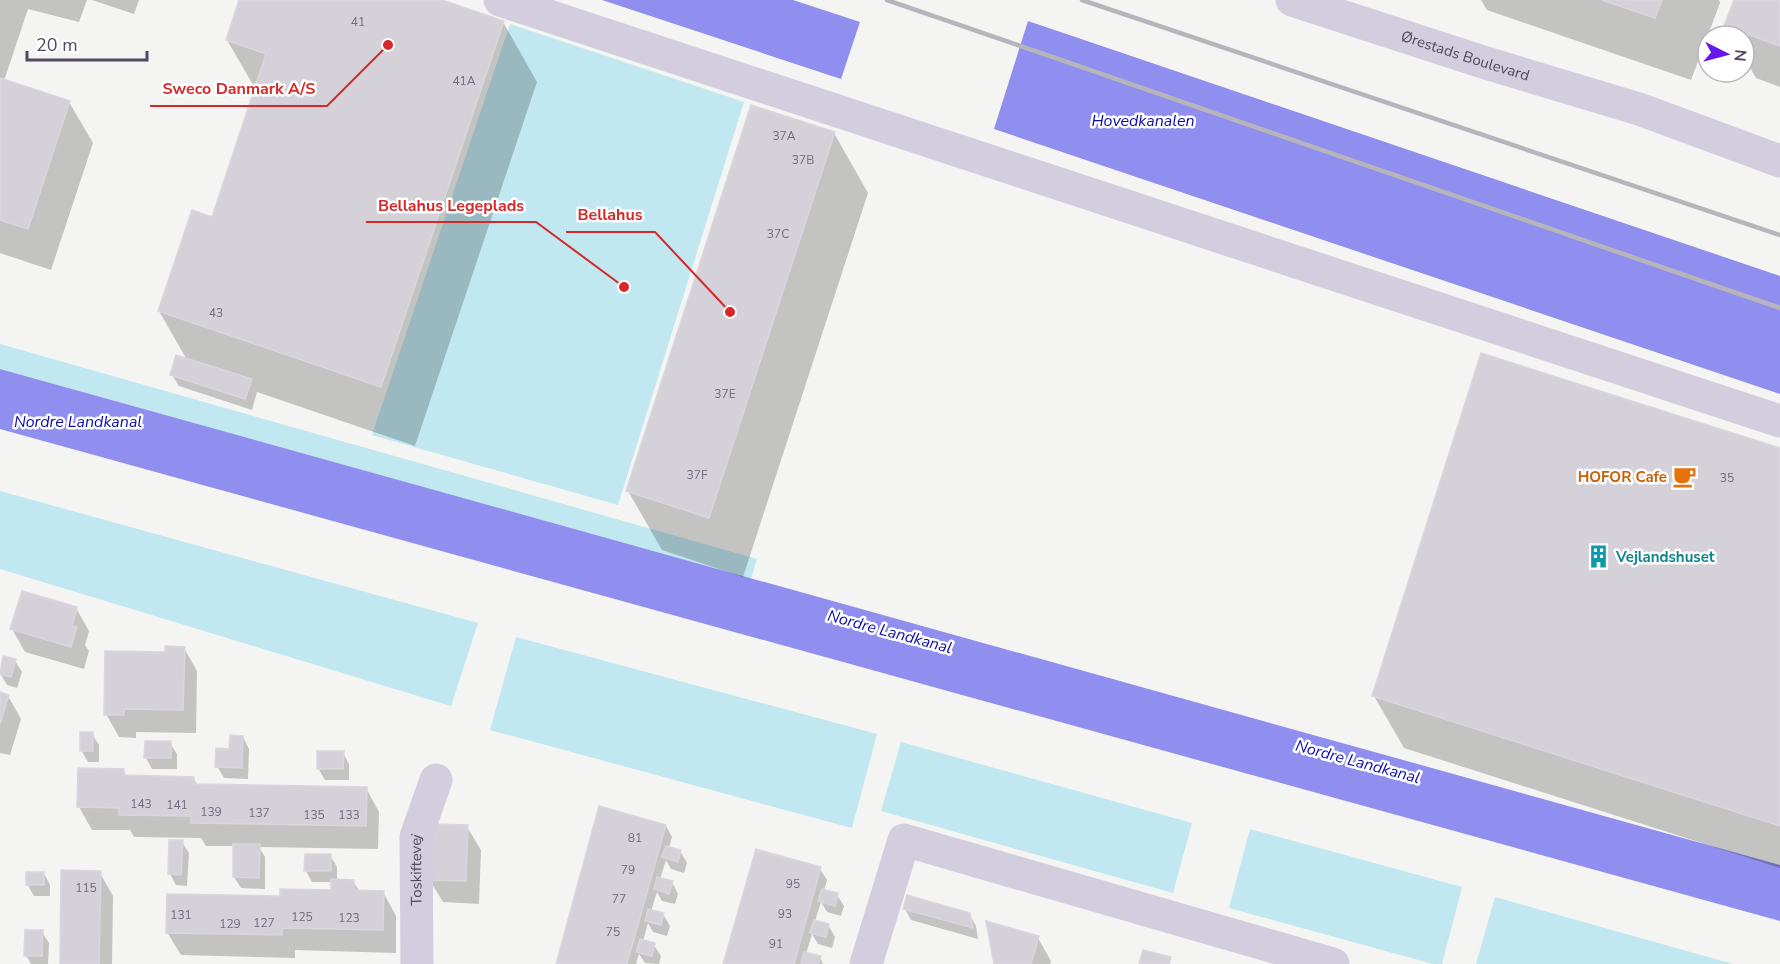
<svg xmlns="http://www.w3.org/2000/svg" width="1780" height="964" font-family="'Nunito Sans',sans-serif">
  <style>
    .green { fill: #c1e7f1 }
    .water { fill: #908eee }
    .shadow { fill: #0003 }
    .building { fill: #d5d1d9; stroke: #dad6dd; stroke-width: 1.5 }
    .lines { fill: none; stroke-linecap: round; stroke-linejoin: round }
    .minor { stroke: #d3cede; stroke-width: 33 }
    .tertiary { stroke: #d3cede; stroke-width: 33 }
    .rail { stroke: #b7b4bc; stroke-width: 4.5 }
    .labels { text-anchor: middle; stroke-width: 5; stroke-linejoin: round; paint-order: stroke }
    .number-label { font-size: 12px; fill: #716b7e }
    .street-label { font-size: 15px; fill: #504960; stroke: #fff }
    .food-label { font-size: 15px; font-weight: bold; fill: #c56008; stroke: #fff; text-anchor: end }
    .culture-label { font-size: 15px; font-weight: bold; fill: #0d838f; stroke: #fff; text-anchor: start }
    .water-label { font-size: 16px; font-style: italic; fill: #0e0ab2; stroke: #fff }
    .leader { fill: none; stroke: #d62828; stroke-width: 2 }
    .callout-dot { fill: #d62828; stroke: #fff; stroke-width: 2 }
    .callout-label { font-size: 16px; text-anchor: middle; font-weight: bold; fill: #d62828; stroke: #fff; stroke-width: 5; stroke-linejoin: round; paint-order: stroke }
  </style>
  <rect width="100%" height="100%" fill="#f4f4f2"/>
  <path class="green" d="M510,24L744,102L618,505L372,435Z
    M0,344L757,559L751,579L0,369Z
    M0,491L478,623L451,706L0,569Z
    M516,637L877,734L852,828L490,730Z
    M901,742L1192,823L1173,893L881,811Z
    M1250,829L1462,887L1442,964H1433L1229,908Z
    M1495,897L1733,964H1476Z"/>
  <path class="water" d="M602,0H793L860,22L841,79Z
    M1028,21L1780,276V394L994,129Z
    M0,369L1780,865V921L0,429Z"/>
  <path class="shadow" d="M0,0H87L79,22L28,9L4,81L69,102L93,143L51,270L0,253Z
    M92,0H139L134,14Z
    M241,0H438L503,22L537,82L415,446L257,392L252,410L179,386L172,375L187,360L159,311L213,219L256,90L227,40Z
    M1481,0H1719L1720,3L1691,80L1487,10Z
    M1736,0H1780V87L1756,78L1744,57V36H1732L1726,26Z
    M834,133L868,193L743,577L662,550L628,491Z
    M1780,450V868L1404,748L1374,696Z
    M76,608L89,631L85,645L89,651L84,669L25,652L12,629Z
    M184,648L197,671L196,733L136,732V738L119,737L106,714L166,654Z
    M4,657L15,661L22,672L17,688L7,685L0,673Z
    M0,694L8,696L21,719L10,755L0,753Z
    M92,734L99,745V762H88L81,750Z
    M243,737L249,749L248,779L224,778L217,766Z
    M170,743L177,754V769H152L146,758Z
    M343,753L349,764V780H325L318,768Z
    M123,770L127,777L193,778L198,786L366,788L379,812L378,849L259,847L265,857V889L241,888L234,877V846H206L201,838L134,837L130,830H92L79,807Z
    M666,826L672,837L669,848L680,851L687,863L684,873L671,869L666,860L660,879L672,882L678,894L675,904L662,901L657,892L651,911L663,914L670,926L667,936L653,932L648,923L643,941L654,945L661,956L659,964L645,963L639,954L636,964H558Z
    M467,827L481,850L479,904L443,902L429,879Z
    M182,842L189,853L187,886L176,885L170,874Z
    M330,855L337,867V881H353L360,892H383L396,916V953L295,950V958L181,955L167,932L281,897L332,891L333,882H312L306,871Z
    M820,869L827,880L824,891L837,895L844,906L841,916L827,912L821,902L815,921L828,925L835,937L832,948L818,944L812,934L806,954L820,957L823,964H725Z
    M44,873L50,885V896H34L27,884Z
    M100,873L113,896L112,964H61Z
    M905,909L969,914L976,926L978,939L911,920Z
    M42,932L49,943L48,964H31L26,955Z
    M1038,938L1051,961L1050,964H995Z"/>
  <path class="building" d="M239,0H442L504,21L381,387L158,311L192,210L212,217L266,54L226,40Z
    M1602,0H1662L1655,18Z
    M1734,0H1780V46L1724,26Z
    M0,78L70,101L28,229L0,220Z
    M751,105L835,132L709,518L626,491Z
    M1481,353L1780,448V826L1372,696Z
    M176,355L252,379L245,399L170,375Z
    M22,591L77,607L72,626L77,627L71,647L10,629Z
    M165,646L185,647L183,710L124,709V715H104L105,651L165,652Z
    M3,656L16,659L11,677L0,674Z
    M0,692L9,695L0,724Z
    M80,732H93V751H80Z
    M230,735L243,736L242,768L215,767L216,748L229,749Z
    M145,741H171V758H144Z
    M317,751H344L343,769H317Z
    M78,768L124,769V775L194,777V784L367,787L366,826L191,823V816L119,815V808L77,807Z
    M599,806L666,825L627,964H556Z
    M430,824L468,825L466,881L428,880Z
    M169,840H183L181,875L168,874Z
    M233,844H260L259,878L233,877Z
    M666,846L681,850L678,862L662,857Z
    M756,849L821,867L794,964H723Z
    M305,854H331V871H304Z
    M61,870L101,871L99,964H60Z
    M26,872H44V885H26Z
    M657,877L673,881L669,894L654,889Z
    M331,879L354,880V890L384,891L383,930L282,928V935L166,933L167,894L280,896V889L331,890Z
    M822,889L838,893L835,906L818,901Z
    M907,895L970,913L973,928L903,909Z
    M648,909L664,913L661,925L645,921Z
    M814,920L829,924L826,937L810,933Z
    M986,921L1039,936L1031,964H994Z
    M25,930H43L42,956H24Z
    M640,939L655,943L652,956L636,952Z
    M1143,950L1171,957L1169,964H1139Z
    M804,952L821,956L818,964H801Z"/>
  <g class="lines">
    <g class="minor">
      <path d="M500,0L1780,421"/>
      <path id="s1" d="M417,964L416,837L436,780"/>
      <path d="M866,964L904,840L1333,964"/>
    </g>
    <path class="tertiary" id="s2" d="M1292,0L1486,63L1639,109L1780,161"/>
    <path class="rail" d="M887,0L1780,308
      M1082,0L1780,235"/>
  </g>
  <defs>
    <symbol id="cafe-bare" viewBox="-9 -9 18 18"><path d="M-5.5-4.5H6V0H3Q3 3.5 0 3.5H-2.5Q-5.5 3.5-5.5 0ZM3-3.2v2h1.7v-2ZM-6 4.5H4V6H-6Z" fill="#e8710a" stroke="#fff" stroke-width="2.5" paint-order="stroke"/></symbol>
    <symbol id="building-bare" viewBox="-9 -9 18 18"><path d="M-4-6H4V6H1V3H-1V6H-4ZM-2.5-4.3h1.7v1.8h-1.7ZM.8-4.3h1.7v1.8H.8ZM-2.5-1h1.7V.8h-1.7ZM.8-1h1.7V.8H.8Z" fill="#0f9aa8" stroke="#fff" stroke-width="2.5" paint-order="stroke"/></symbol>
  </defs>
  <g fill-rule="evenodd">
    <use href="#cafe-bare" x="1668" y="460" width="33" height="33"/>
    <use href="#building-bare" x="1582" y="540" width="33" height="33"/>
  </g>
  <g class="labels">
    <g class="number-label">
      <text x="358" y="26">41</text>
      <text x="464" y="85">41A</text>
      <text x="784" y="140">37A</text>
      <text x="803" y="164">37B</text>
      <text x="778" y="238">37C</text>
      <text x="216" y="317">43</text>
      <text x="725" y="398">37E</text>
      <text x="697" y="479">37F</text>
      <text x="1727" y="482">35</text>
      <text x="141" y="808">143</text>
      <text x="177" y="809">141</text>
      <text x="211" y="816">139</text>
      <text x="259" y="817">137</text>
      <text x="314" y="819">135</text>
      <text x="349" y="819">133</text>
      <text x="635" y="842">81</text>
      <text x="628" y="874">79</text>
      <text x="793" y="888">95</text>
      <text x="86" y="892">115</text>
      <text x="619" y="903">77</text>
      <text x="785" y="918">93</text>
      <text x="181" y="919">131</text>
      <text x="302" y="921">125</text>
      <text x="349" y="922">123</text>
      <text x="264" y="927">127</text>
      <text x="230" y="928">129</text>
      <text x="613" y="936">75</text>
      <text x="776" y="948">91</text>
    </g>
    <g class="street-label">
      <text dy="5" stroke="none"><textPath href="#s2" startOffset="182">Ørestads Boulevard</textPath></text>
      <text dy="5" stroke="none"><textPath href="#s1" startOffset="94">Toskiftevej</textPath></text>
    </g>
    <g class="food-label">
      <text x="1667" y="482">HOFOR Cafe</text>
    </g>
    <g class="culture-label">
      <text x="1616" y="562">Vejlandshuset</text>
    </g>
    <g class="water-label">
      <text x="1143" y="126">Hovedkanalen</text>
      <text x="78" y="427">Nordre Landkanal</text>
      <text transform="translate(890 631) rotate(15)" y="6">Nordre Landkanal</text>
      <text transform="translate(1358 761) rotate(15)" y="6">Nordre Landkanal</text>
    </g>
  </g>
  <path class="leader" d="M388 45L327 106H150M624 287L536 222H366M730 312L655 232H566"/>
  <g class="callout-dot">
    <circle cx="388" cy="45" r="6"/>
    <circle cx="624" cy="287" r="6"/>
    <circle cx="730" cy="312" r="6"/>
  </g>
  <g class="callout-label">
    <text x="239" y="94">Sweco Danmark A/S</text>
    <text x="451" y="211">Bellahus Legeplads</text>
    <text x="610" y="220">Bellahus</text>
  </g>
  <g transform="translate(1726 54) rotate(96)"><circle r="28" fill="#ffffff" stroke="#b9b6bf" stroke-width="1.5"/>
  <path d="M0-4.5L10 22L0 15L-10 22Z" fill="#6617e9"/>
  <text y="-9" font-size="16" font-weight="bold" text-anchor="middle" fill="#504960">N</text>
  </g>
  <path d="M27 51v9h120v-9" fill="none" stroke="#504960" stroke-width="3"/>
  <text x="36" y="51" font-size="18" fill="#504960" stroke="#ffffff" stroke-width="4.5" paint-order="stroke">20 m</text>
</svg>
